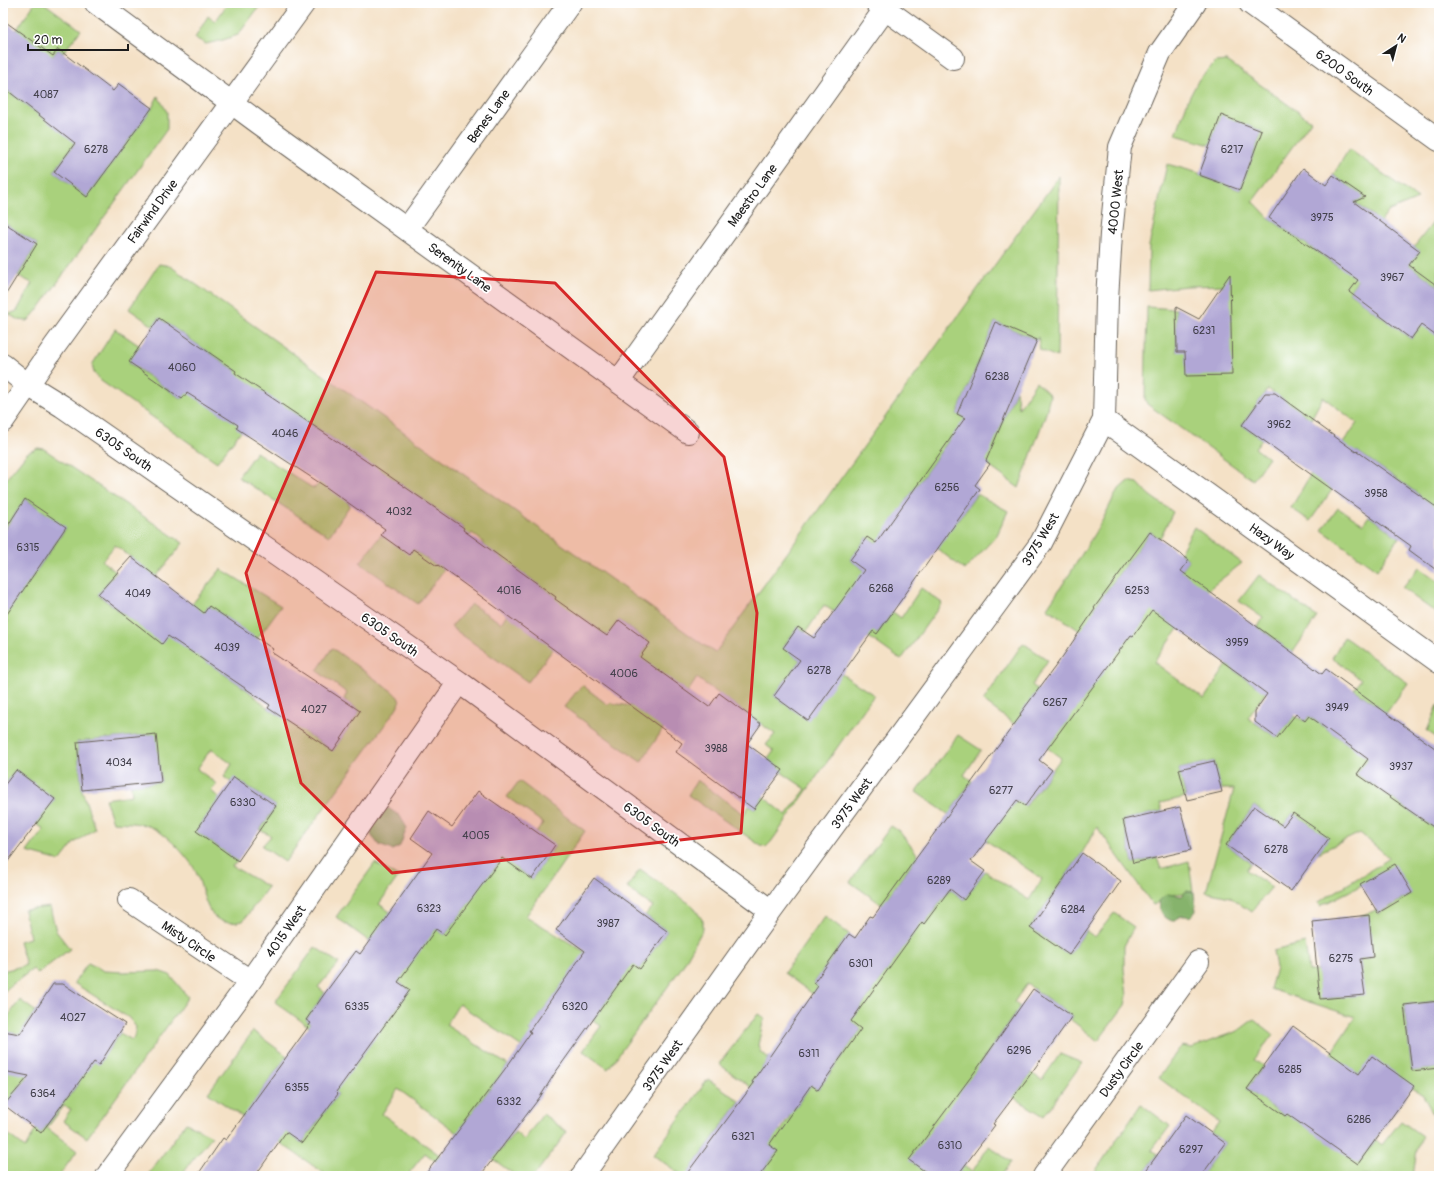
<svg xmlns="http://www.w3.org/2000/svg" width="1442" height="1179" font-family="Pangolin,sans-serif">
  <style>
    .green { fill: #a9d17c; stroke: #62764c }
    .forest { fill: #86b36c; stroke: #516844 }
    .building { fill: #b1a7d5 }
    .lines { fill: none; stroke-linecap: round; stroke-linejoin: round }
    .street-casing { stroke: #686158; stroke-width: 24 }
    .secondary-casing { stroke: #686158; stroke-width: 24 }
    .street { stroke: #fff; stroke-width: 22 }
    .secondary { stroke: #fff; stroke-width: 22 }
    .marked { fill: #d62828; fill-opacity: 0.2; stroke: #d62828; stroke-width: 3; stroke-linejoin: round }
    .labels { text-anchor: middle; stroke-width: 3.5; stroke-linejoin: round; paint-order: stroke }
    .number-label { font-size: 11px; fill: #413f4a }
    .street-label { font-size: 13px; fill: #1c1c1c; stroke: #fff }
  </style>
  <rect width="100%" height="100%" fill="#fff"/>
  <filter id="ink" filterUnits="userSpaceOnUse"><feTurbulence type="fractalNoise" baseFrequency=".025" numOctaves="2"/><feDisplacementMap in="SourceGraphic" scale="8" xChannelSelector="R" yChannelSelector="G"/><feConvolveMatrix kernelMatrix="1 2 1 2 8 2 1 2 1" color-interpolation-filters="sRGB"/></filter>
  <filter id="wash" filterUnits="userSpaceOnUse"><feTurbulence type="fractalNoise" baseFrequency=".012" numOctaves="4" result="noise"/><feDisplacementMap in="SourceGraphic" scale="16" xChannelSelector="R" yChannelSelector="G"/><feGaussianBlur stdDeviation="0.9" result="paint"/><feColorMatrix in="noise" values="0 0 0 0 0 0 0 0 0 0 0 0 0 0 0 0 0 1.4 0 .05"/><feComposite in="paint" operator="in"/></filter>
  <g filter="url(#wash)">
    <rect width="100%" height="100%" fill="#f4e1c6"/>
    <path class="green" d="M35,3H44L81,30L63,53L58,49L47,64L15,32Z
      M228,3H262L238,35L223,40L206,44L195,38L208,16L215,22Z
      M1226,61L1230,63L1311,121L1253,201L1269,218L1339,267L1374,216L1354,202L1364,197L1333,175L1349,149L1418,199L1389,211L1357,253L1370,263L1349,292L1411,339L1439,302V509L1436,512L1422,503L1377,570L1322,530L1338,508L1363,524L1369,516L1394,534L1421,496L1357,451L1330,488L1332,490L1310,521L1291,508L1312,472L1324,471L1357,423L1323,397L1311,419L1268,389L1242,425L1262,439L1255,448L1268,458L1253,480L1147,404L1145,399L1147,307L1176,309L1177,352L1230,285L1187,286L1148,290L1149,246L1167,164L1199,173V175L1240,190L1262,131L1221,116L1210,145L1176,135L1188,100L1199,79L1216,62Z
      M94,76L96,80L87,126L54,172L87,197L152,108L158,96L167,112V129L40,307L28,321L18,320L9,314L17,311L32,283L18,276L37,244L3,222V87L55,127Z
      M1059,176L1057,357L1040,350L1038,337L1037,340L995,322L957,414L998,432L1016,391L1019,408L1036,382L1050,395L1046,413L1019,488L989,466L990,464L951,437L900,510L956,523L977,494L1008,511L997,535L965,570L906,525L881,546L867,537L850,560L864,570L877,634L893,612L901,618L921,588L942,603L901,660L824,605L806,632L798,627L783,647L800,660L774,696L808,720L840,673L874,695L771,842L766,847L761,846L688,795L697,780L744,814L749,806L754,809L763,796L786,815L806,789L781,772L782,770L768,759L774,751L766,745L775,734L697,678L641,762L564,707L582,685L608,705L610,703L632,706L640,657L650,643L619,620L607,636L579,615L528,682L451,627L471,604L501,623L507,614L532,632L556,597L482,544L483,542L472,533L418,604L360,563L381,535L409,554L413,549L437,566L464,528L372,464L346,501L350,505L329,536L238,477L256,452L311,487L315,488L341,453L338,442L261,391L237,427L241,431L217,462L101,381L94,373L92,365L115,329L140,346L129,363L182,399L187,392L236,371L159,318L153,326L129,309L159,264L170,266L715,653Z
      M1439,215V287L1409,265L1420,251L1414,247Z
      M38,448L44,449L183,543L156,577L115,545L102,561L116,572L98,595L141,627L192,604L221,569L281,606L257,639L209,606L182,645L246,689L268,708L333,751L360,711L344,699L347,693L317,671L332,648L393,692L398,697L400,702L394,712L285,862L262,846L271,836L260,830L276,806L240,781L236,786L224,777L232,764L211,749L197,769L217,784L211,791L220,798L196,831L238,861L232,866L268,887L243,921C202,931 207,892 194,868C187,856 168,836 155,829C143,822 126,823 113,822L105,799L132,795L131,785L161,782L155,734L77,742L82,790L95,829L74,843L60,861L27,852L44,829L36,824L55,799L16,770L3,787V628L8,621L3,618V562L30,580L66,528L26,499L3,531V483L27,453Z
      M1128,481L1138,483L1149,495L1173,512L1160,538L1150,532L1094,608L1132,636L1189,560L1180,553L1194,527L1242,563L1205,592L1154,662L1204,699L1227,665L1256,686L1285,647L1258,627L1263,618L1239,601L1259,575L1317,617L1248,718L1277,738L1294,716L1305,721L1309,716L1349,745L1377,706L1354,689L1361,679L1332,658L1344,637L1408,683L1359,751L1369,758L1357,774L1433,827L1439,819V828L1437,831L1439,833V1001L1404,1005L1412,1071L1439,1068V1117L1436,1120L1423,1095L1412,1088L1358,1164L1375,1141L1381,1146L1401,1121L1422,1136L1417,1150L1413,1176H1201L1225,1143L1211,1133L1219,1122L1159,1078L1178,1050L1182,1046L1192,1048L1221,1037L1238,1031L1254,1019L1273,1034L1254,1060L1263,1066L1247,1089L1285,1116L1331,1053L1355,1017L1270,989L1276,968L1273,951L1305,943L1309,971H1318L1321,999L1364,995L1360,959L1373,957L1360,916L1376,910L1378,914L1411,894L1396,868L1320,906L1319,902L1390,858L1360,833L1318,853L1328,838L1293,813L1283,826L1254,806L1226,845L1251,863L1246,870L1272,887L1251,912L1230,897L1206,892L1234,789H1221L1214,761L1179,769L1186,797L1160,803L1162,811L1123,820L1133,863L1157,858L1161,869L1189,861L1193,892L1176,894L1153,905L1097,827L1082,853L1030,927L1069,955L1086,931L1095,937L1114,913L1134,927L1124,946V969L1127,996L1125,1005L1098,1041L1070,1019L1072,1016L1027,984L1014,1002L1020,1007L979,1065L1017,1092L1031,1073L1042,1080L1060,1054L1082,1063L1044,1116L1008,1094L910,1160L931,1176H759L778,1151L766,1143L777,1129L781,1131L790,1116L719,1064L758,1014L764,1018L758,1045L761,1053L769,1058L752,1082L793,1111L811,1085L818,1090L861,1029L784,973L825,916L849,934L814,983L856,1014L916,929L850,882L891,826L899,831L918,855L888,897L924,924L950,889L964,900L985,871L1029,900L1042,879L916,792L958,735L981,750L964,775L972,781L952,809L989,836L1017,800L1026,806L1061,758L983,701L1023,643L1048,660L1032,685L1038,690L1020,714L1054,739L1113,654L1047,608L1071,572L1102,521L1117,491Z
      M1419,567L1439,582V615L1402,588Z
      M1438,705L1439,706V739L1427,731Z
      M519,781L585,831L526,916L598,960L608,946L640,969L667,931L645,915L653,907L627,888L640,869L693,906L703,921V929L682,967L608,1069L583,1051L601,1026L593,1020L613,991L576,965L529,1031L534,1035L525,1049L459,1004L446,1025L508,1065L462,1126L498,1153L515,1132L524,1140L543,1114L567,1132L534,1176H516L398,1089L382,1114L469,1176H455L425,1153L409,1173L413,1176H328L208,1093L253,1031L287,1056L251,1106L302,1143L338,1094L321,1081L340,1049L275,1002L315,947L339,963L318,987L325,993L306,1020L359,1059L410,990L370,961L377,947L336,917L375,863L398,877L379,904L390,912L436,929L445,935L468,904L447,840L492,872L502,858L532,879L555,846L536,833L543,823L507,797Z
      M50,907L56,931L70,949L37,974L33,969L9,987L3,993V971L26,965L19,941L30,938L24,910Z
      M88,963L104,971L123,972L158,971L170,975L188,997L87,1138L63,1121L71,1109L64,1106L47,1128L77,1151L59,1176H3V1130L25,1148L36,1129L41,1133L78,1084L41,1057L8,1102L3,1099V1071L15,1033L3,1031V1021L4,1022L20,1000L35,1011L23,1029L60,1053L66,1044L99,1064L120,1033L132,1040L134,1037L136,1027L129,1018L74,983Z
      M708,1079L740,1101L689,1171L695,1176H683L653,1155Z
      M1141,1104L1170,1126L1152,1150L1158,1154L1142,1176H1092Z
      M186,1123L212,1136L184,1171L191,1176H147Z
      M989,1146L1011,1162L1001,1176H957L964,1166L972,1172Z"/>
    <path class="forest" d="M388,808L400,816L407,828L404,835L400,846L392,850L379,845L371,835C372,821 376,816 388,808Z
      M1186,891L1194,892L1196,911C1189,920 1189,915 1181,916C1178,917 1175,920 1172,921C1162,917 1160,911 1159,901L1167,894L1182,896Z"/>
    <g id="blocks">
      <path class="building" d="M3,20L53,56L58,49L113,91L119,84L152,108L87,197L54,172L75,143L3,87Z
        M1221,115L1262,131L1240,190L1199,175Z
        M1303,168L1326,185L1333,175L1365,197L1354,202L1420,251L1409,265L1439,287V338L1421,325L1411,339L1349,292L1358,280L1269,218Z
        M3,222L37,244L3,299Z
        M1230,274L1232,375L1186,376L1185,352H1177L1176,307L1199,319Z
        M159,318L236,371L235,373L372,465V464L464,528L463,530L556,597L555,599L607,636L619,620L650,643L640,657L709,707L719,693L761,724L747,744L783,770L754,809L676,752L682,743L438,565L437,566L413,549L409,555L381,535L385,529L326,487L236,428L238,425L187,393L182,399L129,362Z
        M995,322L1037,340L986,461L990,464L975,485L980,489L877,634L873,631L808,721L774,696L800,660L783,648L798,627L814,638L824,625L864,570L850,560L867,537L876,543L965,418L957,414Z
        M1265,393H1275L1356,452L1357,451L1439,509V572L1409,550L1411,546L1242,425Z
        M25,499L66,527L3,620V533Z
        M1150,532L1189,560L1181,571L1322,674L1326,669L1439,751V831L1357,774L1368,759L1309,716L1305,721L1296,714L1277,738L1255,722V711L1267,694L1152,610L1133,636L1131,635L1039,760L1052,770L1025,806L1017,800L971,861L985,871L964,900L950,889L924,924L922,922L851,1021L861,1029L818,1090L811,1085L769,1145L778,1151L759,1176H685L754,1083L752,1082L818,986L814,983L849,934L855,938L870,916L873,917L1021,715L1020,714L1063,656L1095,609L1094,608Z
        M131,557L204,613L209,606L273,649L271,652L360,711L333,751L268,708L270,705L168,636L162,644L98,594Z
        M156,734L161,782L82,790L77,742Z
        M1214,761L1222,792L1187,800L1179,769Z
        M16,770L55,799L3,868V787Z
        M234,777L276,806L238,861L196,831Z
        M478,791L555,845L532,879L502,858L445,935L436,929L398,982L410,990L336,1092L338,1094L302,1143L286,1132L255,1176H197L223,1138L226,1140L311,1023L306,1020L325,993L356,951L360,954L432,853L411,838L429,811L452,827Z
        M1254,806L1283,826L1293,813L1329,838L1291,891L1226,845Z
        M1180,807L1191,850L1133,863L1123,820Z
        M1082,853L1121,881L1069,955L1030,928Z
        M1395,864L1412,893L1378,913L1360,884Z
        M594,878L667,931L640,969L633,964L555,1073L540,1097L480,1176H424L508,1065L531,1032L529,1031L585,951L556,930Z
        M1369,915L1373,957L1360,959L1365,995L1320,999L1312,921Z
        M53,984H63L125,1024L99,1065L94,1062L41,1133L4,1105L29,1076L3,1071V1031L20,1034Z
        M1033,989L1072,1016L1027,1079L993,1124L995,1125L957,1176H931L909,1160L979,1066Z
        M1439,1001V1068L1412,1071L1404,1005Z
        M1293,1026L1359,1074L1372,1056L1414,1086L1358,1164L1287,1114L1285,1116L1247,1089Z
        M1186,1115L1225,1143L1201,1176H1142Z"/>
    </g>
  </g>
  <g filter="url(#ink)">
    <use href="#blocks" fill-opacity="0" stroke="#686158" stroke-width="1"/>
    <g class="lines">
      <defs>
        <path id="street" d="M96,3L259,123L688,432
          M877,3L953,58
          M407,229L570,3
          M3,365L28,385L62,406L459,682L771,911
          M618,382L885,9
          M1104,420L1439,662
          M3,421L54,347L304,3
          M129,900L250,981
          M107,1176L241,994L459,682
          M582,1176L771,911L1041,543L1104,420L1107,299L1111,234L1120,147L1160,53L1195,3
          M1044,1176L1198,962"/>
        <path id="secondary" d="M1250,3L1439,140"/>
      </defs>
      <use href="#street" class="street-casing"/>
      <use href="#secondary" class="secondary-casing"/>
      <use href="#street" class="street"/>
      <use href="#secondary" class="secondary"/>
    </g>
  </g>
  <path class="marked" d="M376,272L555,283L724,457L757,613L741,833L392,873L301,783L246,573Z"/>
  <g class="labels">
    <g class="number-label">
      <text x="46" y="98">4087</text>
      <text x="96" y="153">6278</text>
      <text x="1232" y="153">6217</text>
      <text x="1322" y="221">3975</text>
      <text x="1392" y="281">3967</text>
      <text x="1204" y="334">6231</text>
      <text x="182" y="371">4060</text>
      <text x="997" y="380">6238</text>
      <text x="1279" y="428">3962</text>
      <text x="285" y="437">4046</text>
      <text x="947" y="491">6256</text>
      <text x="1376" y="497">3958</text>
      <text x="399" y="515">4032</text>
      <text x="28" y="551">6315</text>
      <text x="881" y="592">6268</text>
      <text x="509" y="594">4016</text>
      <text x="1137" y="594">6253</text>
      <text x="138" y="597">4049</text>
      <text x="1237" y="646">3959</text>
      <text x="227" y="651">4039</text>
      <text x="819" y="674">6278</text>
      <text x="624" y="677">4006</text>
      <text x="1055" y="706">6267</text>
      <text x="1337" y="711">3949</text>
      <text x="314" y="713">4027</text>
      <text x="716" y="752">3988</text>
      <text x="119" y="766">4034</text>
      <text x="1401" y="770">3937</text>
      <text x="1001" y="794">6277</text>
      <text x="243" y="806">6330</text>
      <text x="476" y="839">4005</text>
      <text x="1276" y="853">6278</text>
      <text x="939" y="884">6289</text>
      <text x="429" y="912">6323</text>
      <text x="1073" y="913">6284</text>
      <text x="608" y="927">3987</text>
      <text x="1341" y="962">6275</text>
      <text x="861" y="967">6301</text>
      <text x="357" y="1010">6335</text>
      <text x="575" y="1010">6320</text>
      <text x="73" y="1021">4027</text>
      <text x="1019" y="1054">6296</text>
      <text x="809" y="1057">6311</text>
      <text x="1290" y="1073">6285</text>
      <text x="297" y="1091">6355</text>
      <text x="43" y="1097">6364</text>
      <text x="509" y="1105">6332</text>
      <text x="1359" y="1123">6286</text>
      <text x="743" y="1140">6321</text>
      <text x="950" y="1149">6310</text>
      <text x="1191" y="1153">6297</text>
    </g>
    <g class="street-label">
      <text transform="translate(1345 72) rotate(36)" y="5">6200 South</text>
      <text transform="translate(488 116) rotate(-54)" y="5">Benes Lane</text>
      <text transform="translate(752 195) rotate(-54)" y="5">Maestro Lane</text>
      <text transform="translate(1115 202) rotate(-84)" y="5">4000 West</text>
      <text transform="translate(152 211) rotate(-54)" y="5">Fairwind Drive</text>
      <text transform="translate(460 267) rotate(36)" y="5">Serenity Lane</text>
      <text transform="translate(124 449) rotate(35)" y="5">6305 South</text>
      <text transform="translate(1040 539) rotate(-59)" y="5">3975 West</text>
      <text transform="translate(1272 541) rotate(36)" y="5">Hazy Way</text>
      <text transform="translate(390 634) rotate(35)" y="5">6305 South</text>
      <text transform="translate(851 803) rotate(-54)" y="5">3975 West</text>
      <text transform="translate(652 824) rotate(36)" y="5">6305 South</text>
      <text transform="translate(285 931) rotate(-55)" y="5">4015 West</text>
      <text transform="translate(189 941) rotate(34)" y="5">Misty Circle</text>
      <text transform="translate(662 1065) rotate(-55)" y="5">3975 West</text>
      <text transform="translate(1121 1069) rotate(-54)" y="5">Dusty Circle</text>
    </g>
  </g>
  <rect width="1442" height="1179" fill="none" stroke="#fff" stroke-width="16"/>
  <g transform="translate(1396 46) rotate(36)" stroke="#ffffff" stroke-width="3" paint-order="stroke">
  <path d="M0-3L7 15L0 10L-7 15Z" fill="#1c1c1c"/>
  <text y="-6" font-size="11" font-weight="bold" text-anchor="middle" fill="#1c1c1c">N</text>
  </g>
  <path d="M28 44v6h100v-6" fill="none" stroke="#1c1c1c" stroke-width="2"/>
  <text x="34" y="44" font-size="12" fill="#1c1c1c" stroke="#ffffff" stroke-width="3" paint-order="stroke">20 m</text>
</svg>
